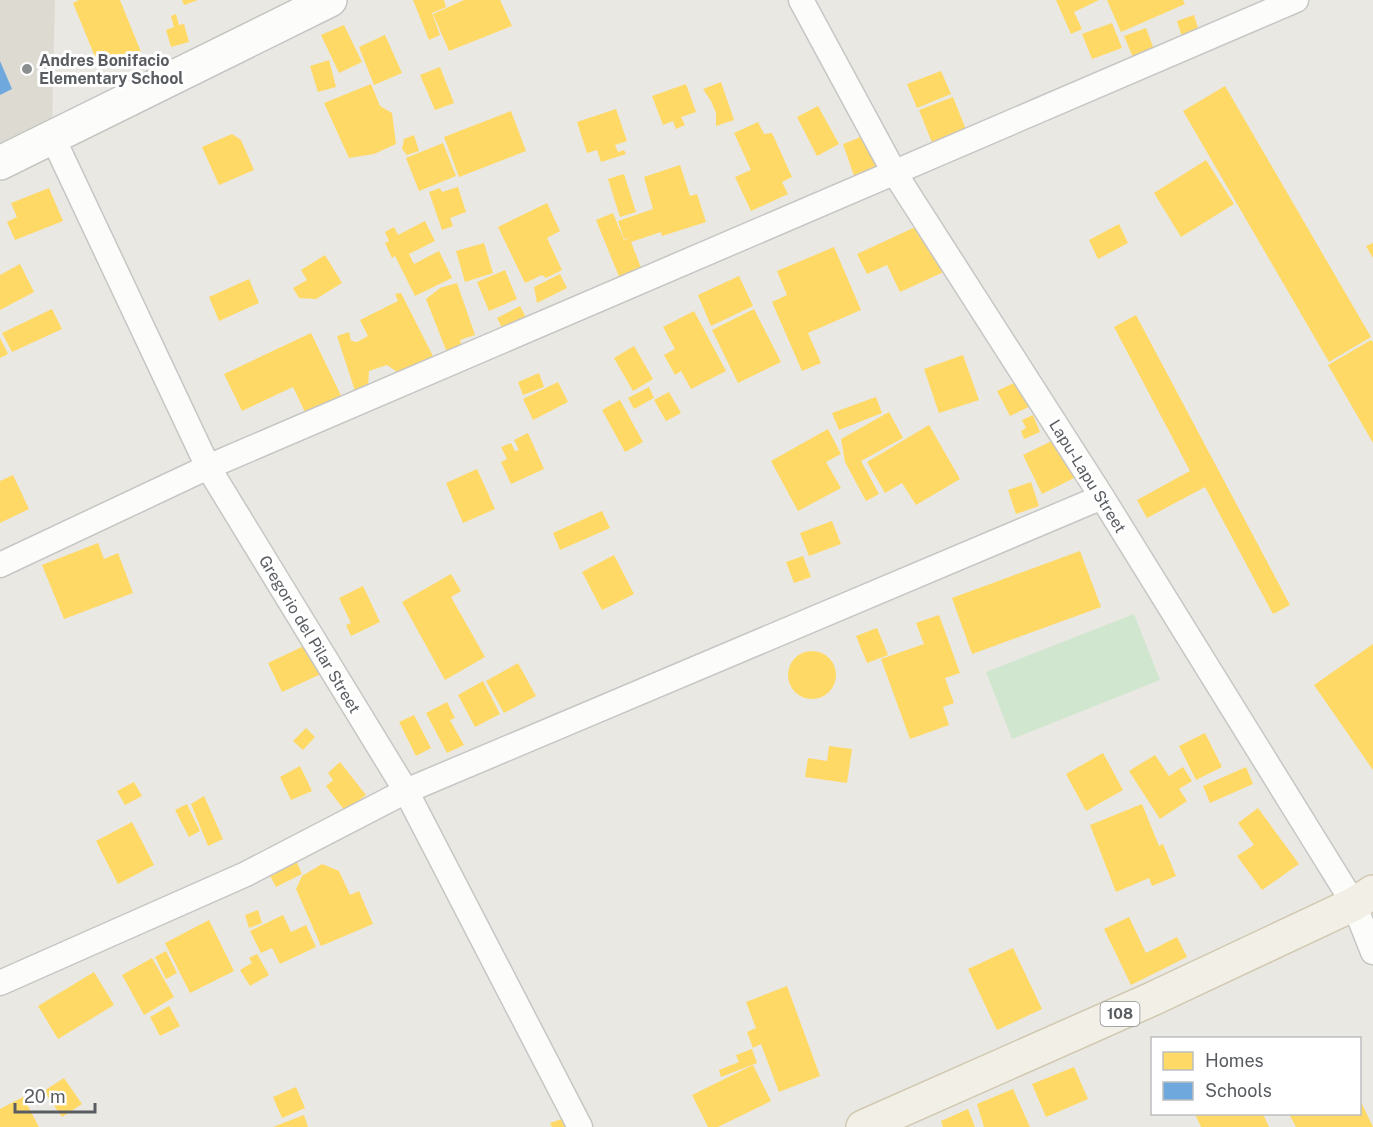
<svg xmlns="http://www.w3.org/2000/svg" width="1373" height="1127" font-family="'Public Sans',sans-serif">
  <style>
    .education { fill: #dddad2 }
    .green { fill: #d1e6ce }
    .homes { fill: #ffd966 }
    .schools { fill: #6fa8dc }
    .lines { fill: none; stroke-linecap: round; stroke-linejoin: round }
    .street-casing { stroke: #c6c6c5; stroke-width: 27 }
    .secondary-casing { stroke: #c5c5c3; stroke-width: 36 }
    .primary-casing { stroke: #d1c8b1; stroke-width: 36 }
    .street { stroke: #fcfcfb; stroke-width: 24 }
    .secondary { stroke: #fcfcfb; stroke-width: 33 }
    .primary { stroke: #f2f0e6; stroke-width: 33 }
    .poi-dot { fill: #8b8e8e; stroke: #fff; stroke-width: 2 }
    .labels { text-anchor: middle; stroke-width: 6; stroke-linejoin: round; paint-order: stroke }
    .shield { fill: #fff; stroke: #8b8e90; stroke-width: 1.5 }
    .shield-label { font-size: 15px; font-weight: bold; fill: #595d61 }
    .poi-label { font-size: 16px; font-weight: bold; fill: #595d61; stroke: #fff; text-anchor: start }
    .street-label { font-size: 16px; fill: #595d61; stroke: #fff }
  </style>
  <rect width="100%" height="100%" fill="#e9e8e3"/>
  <path class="education" d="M0,0H55L52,128L0,154Z"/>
  <path class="green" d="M1134,614L1160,680L1012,739L986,672Z"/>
  <path class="homes" d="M79,0H120L141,52L100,69L73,3Z
    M182,0H198L184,5Z
    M413,0H444L446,7L432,13L440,35L429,40Z
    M464,0H500L512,26L449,51L433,14Z
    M1056,0H1099L1074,12L1082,29L1071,34Z
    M1107,0H1183L1185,4L1121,32Z
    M176,14L179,25L184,24L189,42L171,47L166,30L174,27L171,16Z
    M1194,15L1200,35L1183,40L1177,21Z
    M1112,23L1122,48L1092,59L1082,34Z
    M344,25L362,62L339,73L321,35Z
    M1146,28L1155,52L1134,60L1124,36Z
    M385,35L402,73L374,85L359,47Z
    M329,60L336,87L318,92L310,66Z
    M440,67L454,103L435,110L420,75Z
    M941,71L951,94L917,108L907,84Z
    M721,82L734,120L716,126V113L711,101L703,89Z
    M371,84L380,106L392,113L396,144L374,154L349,158L324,103Z
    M686,84L696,112L681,117L685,125L676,129L673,121L663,125L652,96Z
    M1225,86L1371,337L1329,362L1183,111Z
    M953,97L971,142L937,155L919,110Z
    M818,106L839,144L817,156L797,117Z
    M616,109L627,141L615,145L618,152L624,150L626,154L601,162L597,150L587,153L577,122Z
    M511,111L526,151L459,177L444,137Z
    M879,119L885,130L879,134L893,157L874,169L854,176L843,144L856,139L870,131L868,126Z
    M758,122L764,134L772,133L792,177L782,182L788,194L751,211L735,177L751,170L734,133Z
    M232,134L241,140L254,170L219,185L202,147Z
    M414,135L419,151L407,155L402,149L404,139Z
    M443,143L456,176L419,191L406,158Z
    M1206,160L1234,204L1181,237L1154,193Z
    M680,165L690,196L697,194L706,222L662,236L661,232L631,242L642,270L620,279L596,220L613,213L624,240L631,237L624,239L618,221L653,209L644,177Z
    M624,174L636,212L620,217L608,179Z
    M458,187L466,212L450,218L453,226L442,230L429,192L440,188L442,192Z
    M49,188L63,221L15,240L7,222L17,217L11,203Z
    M547,203L560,231L547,238L562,270L546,278L542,275L525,283L498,227Z
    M425,221L435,241L409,254L414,264L439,251L452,278L415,296L395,256L392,258L385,243L389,241L385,232L394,227L398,235Z
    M924,223L946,271L900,292L887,265L867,274L857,254Z
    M1119,224L1128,243L1098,259L1089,240Z
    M484,243L493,273L465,282L456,251Z
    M1373,243V258L1366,246Z
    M834,247L861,310L808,333L821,363L802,371L772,302L787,295L777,271Z
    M325,255L342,283L316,299L299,298L293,288L307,280L301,270Z
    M20,264L34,292L0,310V275Z
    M505,270L517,299L489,311L477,282Z
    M560,274L567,288L537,303L534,287Z
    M739,276L753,306L711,326L698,295Z
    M249,279L259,303L219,321L209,297Z
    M457,283L475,335L460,340L463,349L446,350L426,299L440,288Z
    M401,293L437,364L408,379L387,365L369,371L368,387L357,397L337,336L349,332L351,341L357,342L368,336L360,320L398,301L395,294Z
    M520,306L531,327L508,339L497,318Z
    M52,309L62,329L12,352L2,333Z
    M754,309L781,362L738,383L712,330Z
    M694,311L726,371L691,389L681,371L675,375L664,355L675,349L663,327Z
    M1136,315L1290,605L1273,614L1205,487L1147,518L1137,500L1190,471L1114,327Z
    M311,333L347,408L311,425L293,387L242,411L224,374Z
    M0,338L8,354L0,358Z
    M1371,340L1373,342V443L1328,365Z
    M634,346L653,379L633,391L614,358Z
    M963,355L979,400L939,413L924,369Z
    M539,373L544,387L523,395L518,382Z
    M1022,379L1035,404L1010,416L997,391Z
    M558,382L568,402L533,420L523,399Z
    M649,387L654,398L634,409L628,398Z
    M669,392L681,413L666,421L654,400Z
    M876,397L882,413L839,430L832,413Z
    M620,400L643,442L625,452L602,410Z
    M889,412L903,438L861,461L879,494L866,501L845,462L841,439Z
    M1033,415L1040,432L1024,439L1021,431L1026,428L1022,420Z
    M929,425L960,479L916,505L902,483L885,493L867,462Z
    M828,429L841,454L826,462L841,488L798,511L771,461Z
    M528,433L544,469L511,484L501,462L507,459L501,447L511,443L515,451L519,450L514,440Z
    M1058,438L1076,477L1042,494L1023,455Z
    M477,469L495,509L463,523L446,483Z
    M13,475L29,509L0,523V481Z
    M1031,482L1039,506L1016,514L1008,490Z
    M602,511L610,528L560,550L553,533Z
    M832,521L841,544L809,556L800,533Z
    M98,543L104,559L118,553L133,593L64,619L42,565Z
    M1080,551L1101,607L972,654L952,598Z
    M614,555L634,594L602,610L582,572Z
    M803,556L811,577L794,583L786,562Z
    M451,574L461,591L451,597L485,657L445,680L402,602Z
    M363,586L380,622L351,636L346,625L351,623L339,598Z
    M939,615L960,673L945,678L954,703L943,707L949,725L910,739L881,659L924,644L916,623Z
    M877,628L888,655L867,663L856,636Z
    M1373,644V770L1314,685Z
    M306,645L321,674L282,692L268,663Z
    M788 675a24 24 0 1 1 48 0a24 24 0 1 1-48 0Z
    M518,663L536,696L504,713L486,681Z
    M483,681L500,714L475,727L458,695Z
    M447,702L455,718L450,720L464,745L447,753L426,713Z
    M414,715L431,748L416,756L399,722Z
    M306,728L315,737L303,750L293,741Z
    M1205,733L1222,767L1196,780L1179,746Z
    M829,746L852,749L847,783L805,777L808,758L827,761Z
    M1103,753L1123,790L1086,811L1066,774Z
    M1155,755L1169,776L1183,767L1192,781L1179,789L1187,801L1160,819L1129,771Z
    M340,762L366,795L345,811L326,786L333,780L328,773Z
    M300,766L312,791L291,800L280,777Z
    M1246,767L1253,784L1210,803L1203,786Z
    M134,782L142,796L125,805L117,791Z
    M204,796L223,839L208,846L191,804Z
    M187,804L200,831L189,837L175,810Z
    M1142,804L1159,846L1163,844L1176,876L1152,886L1149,878L1116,892L1090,825Z
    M1258,808L1299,864L1262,890L1237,856L1254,845L1238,823Z
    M132,822L154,865L118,884L96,841Z
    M294,856L302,874L276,887L267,870Z
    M322,864L339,871L350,895L359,891L373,924L321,946L296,889L302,876Z
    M258,910L262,923L249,928L245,915Z
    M283,915L291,932L306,925L316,947L280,964L272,948L261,953L250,931Z
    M1129,917L1146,953L1177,937L1187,957L1131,985L1104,929Z
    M209,920L234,971L190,993L165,943Z
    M1013,948L1042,1009L997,1030L968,969Z
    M166,951L177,973L166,979L155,957Z
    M257,954L269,975L250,986L240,970L252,963L249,958Z
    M152,958L174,997L144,1015L122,975Z
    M94,972L114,1005L58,1039L38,1006Z
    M787,986L820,1076L779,1092L761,1044L753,1048L747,1032L756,1028L746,1002Z
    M169,1006L180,1026L160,1036L150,1017Z
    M752,1049L757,1063L721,1077L719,1070L739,1062L736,1055Z
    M753,1065L771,1101L718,1127H708L692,1095Z
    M1074,1067L1088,1099L1046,1117L1032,1084Z
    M64,1078L82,1104L62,1117L44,1091Z
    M296,1087L305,1108L282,1118L273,1097Z
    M1013,1089L1030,1127H984L977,1104Z
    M23,1097L39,1127H0V1109Z
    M1360,1100L1373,1127H1296L1289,1114H1360Z
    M968,1109L975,1127H943L941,1121Z
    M1195,1114H1263L1269,1127H1201Z
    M304,1115L308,1127H273Z
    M571,1116L575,1127H552L550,1123Z"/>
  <path class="schools" d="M0,61L12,89L0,95Z"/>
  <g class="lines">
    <defs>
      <path id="street" d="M801,0L894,172L1102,497L1354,904L1373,952
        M52,136L208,467L406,791L580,1127
        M0,565L208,467L1296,0
        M0,983L246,874L406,791L1102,497"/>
      <path id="secondary" d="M0,163L330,0"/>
      <path id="primary" d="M863,1127L1152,999L1354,904L1373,892"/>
    </defs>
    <use href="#street" class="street-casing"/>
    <use href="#secondary" class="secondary-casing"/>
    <use href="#primary" class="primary-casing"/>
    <use href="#street" class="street"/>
    <use href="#secondary" class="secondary"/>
    <use href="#primary" class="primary"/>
  </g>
  <circle class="poi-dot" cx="27" cy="69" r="6"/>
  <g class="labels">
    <rect class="shield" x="1100.5" y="1002" width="39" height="24" rx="4.5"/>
    <g class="shield-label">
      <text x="1120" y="1019">108</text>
    </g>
    <g class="poi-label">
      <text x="39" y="66">Andres Bonifacio<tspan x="39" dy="18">Elementary School</tspan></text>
    </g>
    <g class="street-label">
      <text transform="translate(1088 476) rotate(58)" y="6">Lapu-Lapu Street</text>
      <text transform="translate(310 634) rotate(59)" y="6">Gregorio del Pilar Street</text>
    </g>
  </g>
  <rect x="1151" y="1037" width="210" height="78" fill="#ffffff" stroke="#bdbec0" stroke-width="1.5"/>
  <rect x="1163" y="1052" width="30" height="18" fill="#ffd966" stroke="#bdbec0" stroke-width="1.5"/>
  <text x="1205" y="1067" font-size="18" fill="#595d61">Homes</text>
  <rect x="1163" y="1082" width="30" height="18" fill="#6fa8dc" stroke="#bdbec0" stroke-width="1.5"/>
  <text x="1205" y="1097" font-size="18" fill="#595d61">Schools</text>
  <path d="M15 1103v9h80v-9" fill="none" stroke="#595d61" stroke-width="3"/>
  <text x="24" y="1103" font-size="18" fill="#595d61" stroke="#ffffff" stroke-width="4.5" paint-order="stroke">20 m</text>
</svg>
